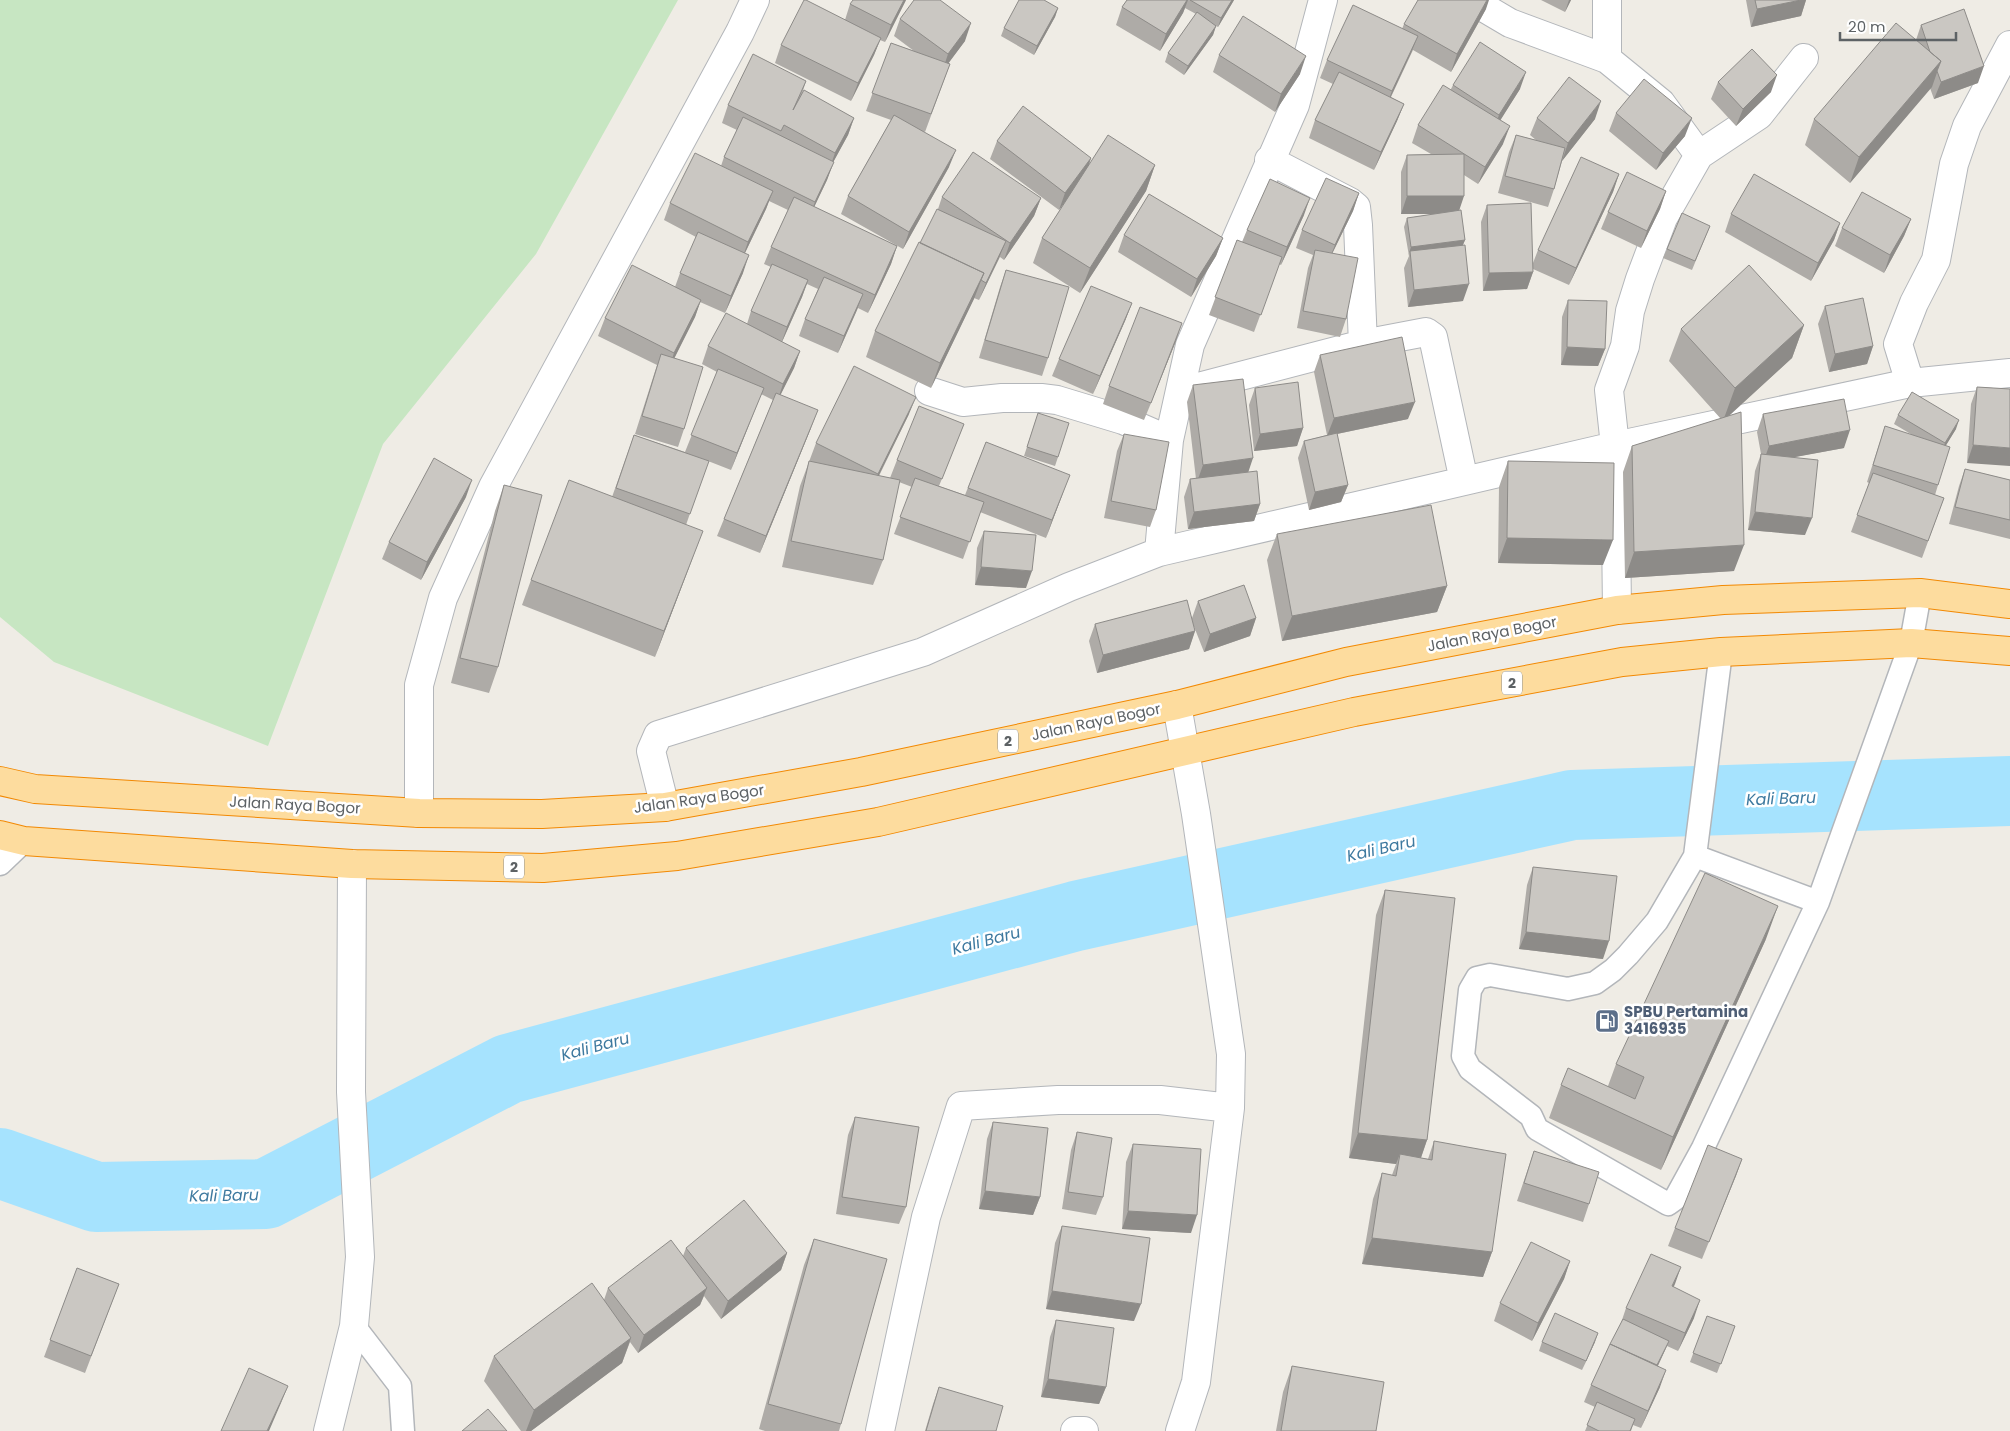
<svg xmlns="http://www.w3.org/2000/svg" width="2010" height="1431" font-family="Poppins,sans-serif">
  <style>
    .green { fill: #c7e6c2 }
    .lines { fill: none; stroke-linecap: round; stroke-linejoin: round }
    .river { stroke: #a6e3fe; stroke-width: 70 }
    .service-casing { stroke: #b3b6ba; stroke-width: 25 }
    .minor-casing { stroke: #b3b6ba; stroke-width: 30 }
    .tertiary-casing { stroke: #b3b6ba; stroke-width: 30 }
    .trunk-casing { stroke: #f28903; stroke-width: 30 }
    .service { stroke: #fff; stroke-width: 22 }
    .minor { stroke: #fff; stroke-width: 28 }
    .tertiary { stroke: #fff; stroke-width: 28 }
    .trunk { stroke: #fddc9e; stroke-width: 28 }
    .wall { fill: #aeaba7 }
    .shaded-wall { fill: #8d8b88 }
    .building { fill: #cac7c2; stroke: #8d8b88 }
    .labels { text-anchor: middle; stroke-width: 5; stroke-linejoin: round; paint-order: stroke }
    .shield { fill: #fff; stroke: #8e9193; stroke-width: 1 }
    .shield-label { font-size: 14px; font-weight: bold; fill: #5d6265 }
    .street-label { font-size: 15px; fill: #5d6265; stroke: #fff }
    .service-label { font-size: 15px; font-weight: bold; fill: #4e5e75; stroke: #fff; text-anchor: start }
    .water-label { font-size: 16px; font-style: italic; fill: #3d799f; stroke: #fff }
  </style>
  <rect width="100%" height="100%" fill="#efece5"/>
  <path class="green" d="M0,0H678L536,254L383,444L268,746L54,662L0,617Z"/>
  <g class="lines">
    <path class="river" d="M0,1163L96,1197L266,1194L508,1069L1076,916L1572,805L2010,791"/>
    <defs>
      <path id="service" d="M1721,652L1695,856L1657,921L1628,955L1613,970L1595,983L1568,989L1490,975L1477,978L1470,990L1463,1056L1470,1069L1531,1116L1537,1129L1668,1204L1675,1199L1703,1148L1818,902L1911,643L1920,593
        M1695,856L1818,902
        M0,864L24,841
        M354,1326L400,1386L403,1431"/>
      <path id="minor" d="M1471,0L1510,23L1607,59L1661,103L1699,155
        M2010,45L1967,126L1954,164L1936,260L1914,303L1898,344L1910,383L2010,373
        M1607,59V0
        M1269,160L1350,202L1356,207L1358,225L1363,344
        M929,391L963,402L1002,398H1041L1057,400L1123,420L1169,440
        M1183,391L1363,344L1426,332L1433,337L1464,481
        M1159,552L1169,440L1190,345L1295,105L1323,0
        M1617,610L1615,446L1609,390L1625,346L1630,311L1640,279L1663,218L1699,155L1759,115L1804,58
        M1177,705L1196,814L1231,1054L1230,1108L1196,1382L1180,1431
        M665,807L651,751L658,735L923,652L1069,587L1159,552L1615,446L1910,383
        M419,813V685L443,598L493,487L740,32L755,0
        M880,1431L926,1217L961,1106L1058,1100H1160L1230,1108
        M1075,1431H1084"/>
      <path id="tertiary" d="M328,1431L354,1326L360,1257L351,1092L352,864"/>
      <path id="trunk" d="M0,781L35,789L419,813L542,814L665,807L861,772L1177,705L1346,662L1617,610L1723,600L1920,593L2010,604
        M0,835L24,841L352,864L543,868L677,856L878,822L1354,712L1622,662L1721,652L1911,643L2010,651"/>
    </defs>
    <use href="#service" class="service-casing"/>
    <use href="#minor" class="minor-casing"/>
    <use href="#tertiary" class="tertiary-casing"/>
    <use href="#trunk" class="trunk-casing"/>
    <use href="#service" class="service"/>
    <use href="#minor" class="minor"/>
    <use href="#tertiary" class="tertiary"/>
    <use href="#trunk" class="trunk"/>
  </g>
  <path class="wall" d="M906,0L885,42L880,40L874,55L851,101L775,63L781,45L845,20L850,4Z
    M1127,0H1234L1218,27L1216,26L1213,35L1184,75L1165,62L1168,53L1196,14L1185,8L1183,13L1160,51L1116,25L1122,7Z
    M1541,0H1571L1565,12Z
    M1746,0H1806L1801,16L1751,27Z
    M1058,8L1055,17L1034,55L1001,36L1004,28Z
    M1486,9L1451,72L1413,50L1391,97L1404,104L1397,121L1374,170L1309,138L1315,120L1333,84L1320,78L1327,60L1402,29L1404,24Z
    M900,19L965,41L948,63L950,64L925,132L923,131L949,167L903,249L841,214L848,196L891,120L866,111L891,43L914,51L894,36Z
    M1921,25L1978,83L1934,99L1930,88L1850,183L1805,145L1814,119L1916,40Z
    M1219,55L1300,74L1275,112L1213,72Z
    M806,81L802,94L854,118L848,135L833,162L827,180L814,207L897,246L891,264L868,313L858,308L838,353L799,336L805,319L818,289L807,284L802,297L782,342L800,351L794,368L780,395L811,428L760,553L717,536L773,400L761,394L731,470L708,461L686,525L693,557L655,657L522,605L531,580L612,497L634,435L685,452L717,372L702,364L708,346L747,324L751,311L771,267L764,264L771,247L788,210L769,201L766,209L745,253L743,273L725,313L700,302L695,317L674,358L684,429L678,447L635,434L657,365L598,336L605,318L675,287L680,273L696,237L664,220L670,203L721,166L724,157L737,130L722,123L728,105Z
    M1718,82L1771,92L1736,126L1711,99Z
    M1453,85L1520,89L1500,120L1503,144L1478,184L1464,175L1459,210L1465,240L1463,245V301L1408,307L1404,268L1409,256L1404,227L1407,218L1434,214H1401V172L1407,155L1431,154L1412,143L1418,125L1451,89Z
    M1616,113L1685,136L1656,170L1609,131Z
    M1537,118L1595,119L1562,161L1554,189L1548,207L1498,193L1509,152L1516,135L1536,140L1530,135Z
    M997,141L1091,158L1089,165H1155L1146,191L1080,293L1033,263L1042,238L1066,201L1059,210L990,159Z
    M1619,174L1613,192L1569,285L1533,269V272L1527,289L1483,291L1481,222L1487,205L1533,263L1538,250Z
    M1666,191L1660,209L1641,248L1601,229L1608,212Z
    M1359,193L1353,211L1332,254L1346,319L1340,337L1297,328L1308,268L1313,255L1296,248L1302,230Z
    M942,197L1041,198L1034,216L1004,260L1000,257L979,300L974,298L931,388L866,357L875,331L938,209Z
    M1731,214L1840,223L1834,240L1811,281L1725,232Z
    M1304,215L1281,265L1279,264L1254,332L1209,315L1237,240L1242,242L1247,230Z
    M1911,219L1904,236L1884,273L1835,246L1842,228Z
    M1710,226L1692,270L1663,258L1667,249Z
    M1124,235L1223,238L1216,256L1191,297L1118,252Z
    M1006,270L1048,358L1042,376L979,358L1000,287Z
    M1568,300L1605,349L1598,366L1561,365L1562,317Z
    M1132,303L1125,321L1093,394L1052,376L1059,359Z
    M1825,306L1873,346L1867,364L1829,372L1818,324Z
    M1804,325L1792,358L1729,416L1734,571L1625,578L1623,472L1632,446L1721,419L1669,361L1681,329Z
    M1176,341L1144,420L1103,404L1109,386Z
    M1320,355L1408,419L1337,434L1348,485L1341,502L1309,510L1298,458L1304,441L1327,435L1314,372Z
    M1193,385L1248,472L1260,504L1254,521L1188,529L1184,497L1190,479H1196L1187,402Z
    M1977,387L2010,389L1967,463L1971,404Z
    M1255,388L1303,428L1297,446L1254,451L1249,405Z
    M1038,413L1058,457L1055,466L1024,456Z
    M909,414L879,476L890,478L897,460L964,424L939,486L965,495L986,442L1063,493L1046,538L980,512L963,559L894,534L912,487L899,482L883,560L873,585L782,567L800,486L816,443Z
    M1763,414L1844,448L1794,457L1805,535L1748,530L1755,471L1761,454L1757,432Z
    M1898,415L1956,429L1945,446L1938,485L1935,495L1944,498L1922,558L1851,532L1869,483L1867,482L1885,426L1914,436L1894,424Z
    M1124,434L1156,510L1150,527L1104,518L1117,451Z
    M1508,461L1603,565L1498,563L1499,487Z
    M1965,469L2010,480V539L1949,524L1959,486Z
    M504,485L498,667L489,693L451,683L495,511Z
    M466,497L421,580L382,559L389,542Z
    M984,531L1026,588L975,585L977,548Z
    M1277,534L1447,586L1437,612L1282,641L1267,560Z
    M1198,601L1256,618L1250,636L1204,652L1193,624L1195,631L1189,649L1097,673L1089,641L1095,624L1192,618Z
    M1533,867L1603,959L1519,949L1527,885Z
    M1385,890L1427,1140L1421,1158L1428,1159L1434,1141L1492,1252L1483,1277L1362,1264L1373,1199L1382,1173L1392,1175L1396,1164L1349,1158L1376,915Z
    M1766,939L1661,1170L1549,1118L1561,1085L1608,1086L1616,1064Z
    M855,1117L906,1207L899,1224L836,1214L848,1135Z
    M993,1122L1040,1197L1033,1215L979,1209L987,1139Z
    M1077,1132L1103,1197L1096,1215L1062,1209L1071,1150Z
    M1133,1144L1191,1233L1122,1229L1126,1162Z
    M1534,1151L1589,1204L1583,1222L1517,1201Z
    M1742,1159L1702,1259L1668,1246L1675,1228Z
    M1062,1226L1134,1321L1046,1309L1055,1243Z
    M814,1239L841,1424L839,1431H765L759,1429L804,1265Z
    M686,1248L787,1253L781,1270L721,1319L704,1296L700,1305L638,1353L630,1342L622,1363L531,1431H521L484,1381L494,1356L604,1300L608,1288L683,1256Z
    M1570,1261L1564,1279L1532,1341L1494,1321L1500,1303Z
    M77,1268L119,1284L85,1373L44,1357Z
    M1674,1287L1694,1318L1678,1351L1667,1346L1658,1366L1660,1387L1641,1428L1633,1425L1631,1431H1585L1595,1407L1584,1402L1591,1385L1621,1323L1626,1308Z
    M1707,1316L1735,1326L1717,1373L1690,1362Z
    M1056,1320L1106,1387L1099,1404L1041,1397L1050,1337Z
    M1542,1342H1595L1582,1370L1539,1351Z
    M1292,1366L1376,1431H1276L1283,1392Z
    M939,1387L996,1431H925L933,1404Z"/>
  <path class="shaded-wall" d="M904,0H906L885,42L891,25Z
    M1187,0H1188L1183,13L1160,51L1166,34Z
    M1232,0H1234L1218,27L1221,18Z
    M1487,0H1489L1486,9L1451,72L1457,54Z
    M1569,0H1571L1565,12Z
    M1801,0H1806L1801,16L1751,27L1757,9Z
    M1058,8L1055,17L1034,55L1037,46Z
    M971,23L965,41L942,72L948,54Z
    M1216,26L1213,35L1184,75L1188,66Z
    M1418,36L1411,53L1385,109L1392,91Z
    M881,38L874,55L851,101L858,83Z
    M1306,56L1300,74L1275,112L1281,94Z
    M1941,61L1932,87L1850,183L1859,157Z
    M1984,66L1978,83L1934,99L1941,82Z
    M1526,72L1520,89L1493,132L1499,115Z
    M1777,75L1771,92L1736,126L1743,109Z
    M1601,101L1595,119L1562,161L1568,143Z
    M1404,104L1397,121L1374,170L1381,152Z
    M854,118L848,135L829,170L835,153Z
    M1692,118L1685,136L1656,170L1663,153Z
    M1510,126L1503,144L1478,184L1485,167Z
    M956,150L949,167L903,249L909,232Z
    M1091,158L1085,176L1059,210L1065,193Z
    M834,162L827,180L808,220L815,202Z
    M1155,165L1146,191L1080,293L1090,268Z
    M1619,174L1613,192L1569,285L1576,268Z
    M773,191L766,209L742,259L748,242Z
    M1666,191L1660,209L1641,248L1647,231Z
    M1359,193L1353,211L1328,262L1335,245Z
    M1407,196H1464L1458,214H1401Z
    M1041,198L1034,216L1004,260L1010,243Z
    M1310,198L1304,215L1281,265L1287,247Z
    M1911,219L1904,236L1884,273L1890,255Z
    M1840,223L1834,240L1811,281L1818,263Z
    M1223,238L1216,256L1191,297L1197,279Z
    M1465,240L1461,249L1410,251L1408,256L1411,247Z
    M1006,241L999,258L979,300L986,283Z
    M897,246L891,264L868,313L875,295Z
    M749,255L743,273L725,313L731,296Z
    M1533,272L1527,289L1483,291L1489,273Z
    M984,273L974,299L931,388L940,363Z
    M808,280L802,297L781,344L787,327Z
    M1469,284L1463,301L1408,307L1414,290Z
    M863,294L856,312L838,353L844,336Z
    M701,300L695,317L668,371L674,353Z
    M1132,303L1125,321L1093,394L1100,376Z
    M1182,323L1176,341L1144,420L1151,403Z
    M1804,325L1792,358L1723,421L1735,388Z
    M1873,346L1867,364L1829,372L1835,354Z
    M1567,347L1605,349L1598,366L1561,365Z
    M800,351L794,368L777,402L783,384Z
    M764,388L757,405L731,470L737,453Z
    M916,397L909,414L871,491L878,474Z
    M1415,402L1408,419L1327,436L1334,418Z
    M818,410L811,428L760,553L766,536Z
    M1959,420L1956,429L1942,452L1945,443Z
    M1303,428L1297,446L1254,451L1260,434Z
    M1850,430L1844,448L1763,463L1769,446Z
    M1973,445L2010,448V466L1967,463Z
    M1253,458L1247,476L1197,482L1203,465Z
    M1070,475L1063,493L1046,538L1052,520Z
    M472,480L466,497L421,580L427,562Z
    M1348,485L1341,502L1309,510L1315,492Z
    M1260,504L1254,521L1188,529L1194,512Z
    M1755,512L1812,518L1805,535L1748,530Z
    M703,531L693,557L655,657L664,631Z
    M1507,538L1613,540L1603,565L1498,563Z
    M1744,545L1734,571L1625,578L1634,552Z
    M981,567L1032,571L1026,588L975,585Z
    M1447,586L1437,612L1282,641L1292,616Z
    M1256,618L1250,636L1204,652L1210,634Z
    M1195,631L1189,649L1097,673L1103,655Z
    M1778,906L1766,939L1661,1170L1673,1137Z
    M1526,932L1609,941L1603,959L1519,949Z
    M1358,1133L1427,1140L1418,1166L1400,1154L1396,1164L1349,1158Z
    M1742,1159L1736,1176L1702,1259L1709,1242Z
    M985,1191L1040,1197L1033,1215L979,1209Z
    M1128,1211L1197,1215L1191,1233L1122,1229Z
    M1372,1238L1492,1252L1483,1277L1362,1264Z
    M787,1253L781,1270L721,1319L728,1301Z
    M1570,1261L1564,1279L1532,1341L1538,1323Z
    M1681,1267L1675,1284L1666,1304L1672,1286Z
    M707,1288L700,1305L638,1353L644,1335Z
    M1052,1291L1141,1304L1134,1321L1046,1309Z
    M1700,1300L1694,1318L1678,1351L1685,1333Z
    M1598,1333L1595,1342L1582,1370L1586,1361Z
    M631,1338L622,1363L531,1431H526L534,1410Z
    M1669,1341L1665,1350L1651,1380L1654,1371Z
    M1666,1370L1660,1387L1641,1428L1648,1411Z
    M1048,1379L1106,1387L1099,1404L1041,1397Z
    M288,1386L281,1403L269,1431H267Z"/>
  <path class="building" d="M804,0H806L881,38L858,83L781,45Z
    M853,0H904L891,25L850,4Z
    M914,0H940L971,23L948,54L900,19Z
    M1019,0H1044L1058,8L1037,46L1004,28Z
    M1127,0H1187L1166,34L1122,7Z
    M1190,0H1232L1221,18Z
    M1418,0H1487L1457,54L1404,24Z
    M1755,0H1801L1757,9Z
    M1353,5L1418,36L1392,91L1327,60Z
    M1964,9L1984,66L1941,82L1937,71L1941,61L1930,52L1921,25Z
    M1197,12L1216,26L1188,66L1168,53Z
    M1243,16L1306,56L1281,94L1219,55Z
    M1896,23L1941,61L1859,157L1814,119Z
    M1480,42L1526,72L1499,115L1453,85Z
    M891,43L950,64L931,114L872,93Z
    M1752,49L1777,75L1743,109L1718,82Z
    M753,54L806,81L793,110L804,90L854,118L835,153L784,125L781,131L728,105Z
    M1339,72L1404,104L1381,152L1315,120Z
    M1569,77L1601,101L1568,143L1537,118Z
    M1644,79L1692,118L1663,153L1616,113Z
    M1443,85L1510,126L1485,167L1418,125Z
    M1023,106L1091,158L1065,193L997,141Z
    M894,115L956,150L909,232L848,196Z
    M743,117L834,162L815,202L724,157Z
    M1108,135L1155,165L1090,268L1042,238Z
    M1516,135L1565,148L1554,189L1505,176Z
    M973,152L1041,198L1010,243L942,197Z
    M695,153L773,191L748,242L670,203Z
    M1464,154V196H1407V155Z
    M1581,157L1619,174L1576,268L1538,250Z
    M1627,172L1666,191L1647,231L1608,212Z
    M1754,174L1840,223L1818,263L1731,214Z
    M1326,178L1359,193L1335,245L1302,230Z
    M1270,179L1310,198L1287,247L1247,230Z
    M1862,192L1911,219L1890,255L1842,228Z
    M1149,194L1223,238L1197,279L1124,235Z
    M794,197L897,246L875,295L771,247Z
    M1531,203L1533,272L1489,273L1487,205Z
    M937,209L1006,241L986,283L981,280L984,273L920,243Z
    M1461,210L1465,240L1411,247L1407,218Z
    M1682,213L1710,226L1695,261L1667,249Z
    M698,232L749,255L731,296L680,273Z
    M1237,240L1282,257L1261,315L1215,297Z
    M919,242L984,273L940,363L875,331Z
    M1465,245L1469,284L1414,290L1410,251Z
    M1315,250L1358,258L1346,319L1303,311Z
    M772,264L808,280L787,327L751,311Z
    M632,265L701,300L674,353L605,318Z
    M1749,265L1804,325L1735,388L1681,329Z
    M1006,270L1069,287L1048,358L985,340Z
    M824,277L863,294L844,336L805,319Z
    M1091,286L1132,303L1100,376L1059,359Z
    M1863,298L1873,346L1835,354L1825,306Z
    M1568,300L1607,301L1605,349L1567,347Z
    M1140,307L1182,323L1151,403L1109,386Z
    M726,313L800,351L783,384L708,346Z
    M1402,337L1415,402L1334,418L1320,355Z
    M661,354L703,367L684,429L642,416Z
    M854,366L916,397L878,474L816,443Z
    M718,369L764,388L737,453L691,435Z
    M1243,379L1253,458L1203,465L1193,385Z
    M1298,382L1303,428L1260,434L1255,388Z
    M1977,387L2010,389V448L1973,445Z
    M1912,392L1959,420L1945,443L1898,415Z
    M776,393L818,410L766,536L724,519Z
    M1844,399L1850,430L1769,446L1763,414Z
    M919,406L964,424L942,479L897,460Z
    M1741,412L1744,545L1634,552L1632,446Z
    M1038,413L1069,423L1058,457L1027,447Z
    M1885,426L1950,447L1938,485L1873,465Z
    M1337,433L1348,485L1315,492L1304,441Z
    M1124,434L1169,442L1156,510L1111,501Z
    M634,435L709,461L690,514L616,488Z
    M986,442L1070,475L1052,520L968,488Z
    M1761,454L1818,460L1812,518L1755,512Z
    M434,458L472,480L427,562L389,542Z
    M809,461L900,480L883,560L791,541Z
    M1508,461L1614,463L1613,540L1507,538Z
    M1965,469L2010,480V520L1955,507Z
    M1257,471L1260,504L1194,512L1190,479Z
    M1873,473L1944,498L1928,541L1857,515Z
    M915,478L984,502L970,542L900,517Z
    M569,480L703,531L664,631L531,580Z
    M504,485L542,495L498,667L460,658Z
    M1431,505L1447,586L1292,616L1277,534Z
    M984,531L1036,535L1032,571L981,567Z
    M1244,585L1256,618L1210,634L1198,601Z
    M1187,600L1195,631L1103,655L1095,624Z
    M1533,867L1617,876L1609,941L1526,932Z
    M1705,873L1778,906L1673,1137L1561,1085L1568,1068L1635,1099L1644,1077L1616,1064Z
    M1385,890L1455,898L1427,1140L1358,1133Z
    M855,1117L919,1127L906,1207L842,1197Z
    M993,1122L1048,1128L1040,1197L985,1191Z
    M1077,1132L1112,1138L1103,1197L1068,1192Z
    M1434,1141L1506,1154L1492,1252L1372,1238L1382,1173L1396,1176L1400,1154L1432,1160Z
    M1133,1144L1201,1149L1197,1215L1128,1211Z
    M1708,1145L1742,1159L1709,1242L1675,1228Z
    M1534,1151L1599,1172L1589,1204L1524,1183Z
    M744,1200L787,1253L728,1301L686,1248Z
    M1062,1226L1150,1238L1141,1304L1052,1291Z
    M814,1239L887,1259L841,1424L768,1404Z
    M671,1240L707,1288L644,1335L608,1288Z
    M1531,1242L1570,1261L1538,1323L1500,1303Z
    M1651,1254L1681,1267L1672,1286L1700,1300L1685,1333L1626,1308Z
    M77,1268L119,1284L91,1356L50,1340Z
    M592,1283L631,1338L534,1410L494,1356Z
    M1555,1313L1598,1333L1586,1361L1542,1342Z
    M1707,1316L1735,1326L1721,1364L1693,1353Z
    M1623,1319L1669,1341L1657,1365L1610,1344Z
    M1056,1320L1114,1328L1106,1387L1048,1379Z
    M1610,1344L1666,1370L1648,1411L1591,1385Z
    M1292,1366L1384,1382L1376,1431H1281Z
    M249,1368L288,1386L267,1431H221Z
    M939,1387L1003,1406L996,1431H926Z
    M1597,1402L1635,1419L1630,1431H1599L1587,1425Z
    M488,1409L507,1431H462Z"/>
  <defs>
    <symbol id="fuel-square" viewBox="-11 -11 22 22"><rect x="-9" y="-9" width="18" height="18" rx="4" fill="#5c6f8a" stroke="#fff"/><path d="M-5.5-6h7V0h2V4h1.3V-2.5L3-4.5l.8-.8L6-3V5H2.5V1h-1V6h-7ZM-4.2-4.7v3.2H.2V-4.7Z" fill="#fff"/></symbol>
  </defs>
  <g fill-rule="evenodd">
    <use href="#fuel-square" x="1593" y="1007" width="28" height="28"/>
  </g>
  <g class="labels">
    <g class="shield">
      <rect x="1502" y="671.5" width="20" height="23" rx="4"/>
      <rect x="998" y="729.5" width="20" height="23" rx="4"/>
      <rect x="504" y="855.5" width="20" height="23" rx="4"/>
    </g>
    <g class="shield-label">
      <text x="1512" y="688">2</text>
      <text x="1008" y="746">2</text>
      <text x="514" y="872">2</text>
    </g>
    <g class="street-label">
      <text transform="translate(1492 634) rotate(-11)" y="5">Jalan Raya Bogor</text>
      <text transform="translate(1096 722) rotate(-12)" y="5">Jalan Raya Bogor</text>
      <text transform="translate(699 799) rotate(-8)" y="5">Jalan Raya Bogor</text>
      <text transform="translate(295 805) rotate(3)" y="5">Jalan Raya Bogor</text>
    </g>
    <g class="service-label">
      <text x="1624" y="1017">SPBU Pertamina<tspan x="1624" dy="17">3416935</tspan></text>
    </g>
    <g class="water-label">
      <text transform="translate(1781 798) rotate(-2)" y="6">Kali Baru</text>
      <text transform="translate(1381 848) rotate(-13)" y="6">Kali Baru</text>
      <text transform="translate(986 940) rotate(-15)" y="6">Kali Baru</text>
      <text transform="translate(595 1046) rotate(-15)" y="6">Kali Baru</text>
      <text transform="translate(224 1195) rotate(-1)" y="6">Kali Baru</text>
    </g>
  </g>
  <path d="M1840 32v8h116v-8" fill="none" stroke="#5d6265" stroke-width="2.5"/>
  <text x="1848" y="32" font-size="15" fill="#5d6265" stroke="#ffffff" stroke-width="4" paint-order="stroke">20 m</text>
</svg>
